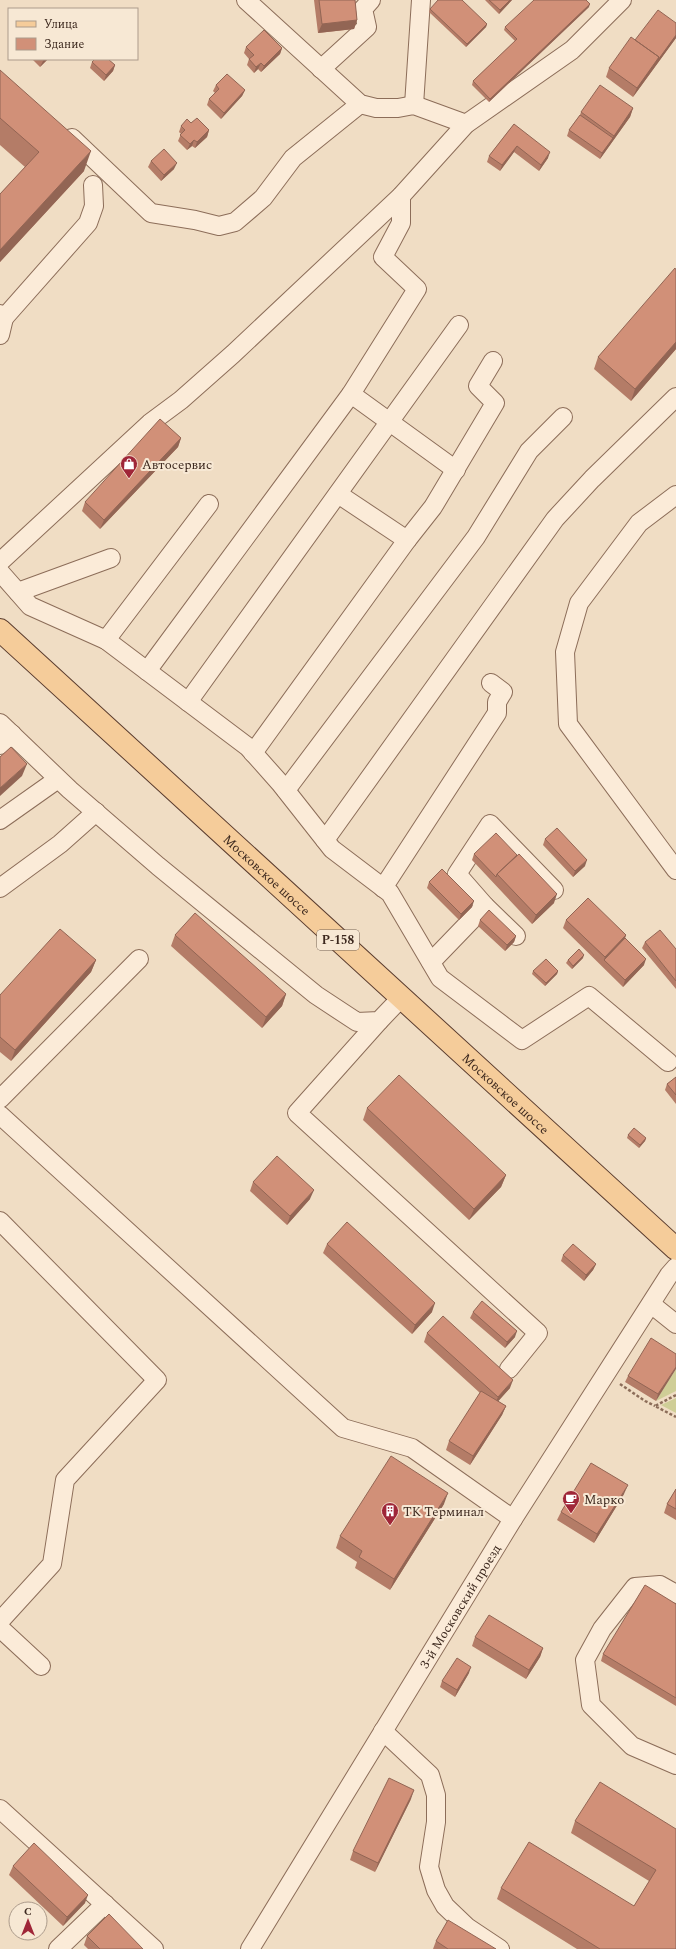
<svg xmlns="http://www.w3.org/2000/svg" width="676" height="1949" font-family="Spectral,serif">
  <style>
    .green { fill: #cfce97 }
    .lines { fill: none; stroke-linecap: round; stroke-linejoin: round }
    .minor-casing { stroke: #8c6d59; stroke-width: 20 }
    .major-casing { stroke: #5a3c2e; stroke-width: 24 }
    .path { stroke: #8c6d59; stroke-width: 2.5; stroke-dasharray: 3 2; stroke-linecap: butt }
    .minor { stroke: #fbebd8; stroke-width: 18 }
    .major { stroke: #f5cc9a; stroke-width: 22 }
    .wall { fill: #b47c67 }
    .shaded-wall { fill: #926554 }
    .building { fill: #d19078; stroke: #926554 }
    .labels { text-anchor: middle; stroke-width: 4; stroke-linejoin: round; paint-order: stroke }
    .shield { fill: #f7e8d4; stroke: #746255; stroke-width: 1 }
    .shield-label { font-size: 12px; font-weight: bold; fill: #3c281e }
    .poi-label { font-size: 13px; fill: #3c281e; stroke: #f7e8d4; text-anchor: start }
    .street-label { font-size: 13px; fill: #3c281e; stroke: #f7e8d4 }
  </style>
  <rect width="100%" height="100%" fill="#f0ddc4"/>
  <path class="green" d="M676,1369V1391L656,1401Z
    M676,1398V1413L661,1405Z"/>
  <g class="lines">
    <defs>
      <g id="minor">
        <path d="M246,0L360,104L376,108H398L414,105L466,124"/>
        <path d="M321,69L367,27L363,9L371,0"/>
        <path d="M414,105L421,0"/>
        <path d="M72,138L151,213L195,220L219,226L235,222L263,198L293,158L360,104"/>
        <path d="M0,314L4,318L88,223L94,206L93,185"/>
        <path d="M0,335L4,318"/>
        <path d="M351,394L456,470"/>
        <path d="M338,494L407,540"/>
        <path d="M676,495L639,523L579,603L565,652L568,724L676,870"/>
        <path d="M0,562L150,423L181,400L233,354L401,196L466,124L572,50L622,0"/>
        <path d="M0,572L30,606L106,640L248,747L280,783L332,849L390,893L440,978L522,1040L589,996L668,1062"/>
        <path d="M18,592L111,558"/>
        <path d="M106,640L209,504"/>
        <path d="M147,671L351,394L417,289L383,257L401,223V196"/>
        <path d="M188,702L459,325"/>
        <path d="M0,723L70,790L158,866L316,995L357,1022L379,1021L401,998"/>
        <path d="M0,745L12,734"/>
        <path d="M253,753L407,540L433,507L495,403L478,386L493,361"/>
        <path d="M286,790L476,537L529,451L563,417"/>
        <path d="M0,820L58,779"/>
        <path d="M325,840L555,519L592,479L676,397"/>
        <path d="M0,888L60,844L96,812"/>
        <path d="M383,888L497,713V702L503,692L491,683"/>
        <path d="M516,936L485,906L457,874L490,824L554,890"/>
        <path d="M431,962L485,906"/>
        <path d="M379,1021L297,1113L538,1333L509,1369"/>
        <path d="M0,1099L139,959"/>
        <path d="M0,1115L343,1428L412,1448L513,1519"/>
        <path d="M0,1221L157,1380L65,1480L52,1564L0,1621"/>
        <path d="M651,1304L676,1324"/>
        <path d="M676,1594L660,1585L635,1587L602,1629L585,1660L591,1705L632,1746L676,1765"/>
        <path d="M0,1628L41,1666"/>
        <path d="M383,1731L430,1775L436,1795V1822L429,1867L436,1890L445,1906L467,1927L500,1949"/>
        <path d="M0,1809L154,1949"/>
        <path d="M58,1949L105,1904"/>
        <path id="s1" d="M250,1949L513,1519L669,1275L676,1267"/>
      </g>
      <g id="major">
        <path id="s2" d="M0,630L676,1249"/>
      </g>
    </defs>
    <use href="#minor" class="minor-casing"/>
    <use href="#major" class="major-casing"/>
    <path class="path" d="M620,1384L645,1401L655,1406
      M676,1395L655,1406L676,1417"/>
    <use href="#minor" class="minor"/>
    <use href="#major" class="major"/>
  </g>
  <path class="wall" d="M314,0H355L357,20L354,29L318,33Z
    M485,0H512L499,14Z
    M589,7L489,102L472,85L473,81L515,41L504,30L505,27Z
    M430,9L487,24L486,27L466,47L429,12Z
    M676,38L633,97L606,77L609,68L635,40Z
    M246,47L282,48L280,54L261,72L258,69L254,73L247,65L249,59L244,53Z
    M32,59H48L40,67Z
    M92,62L115,65L113,71L104,81L90,68Z
    M0,70L84,171L0,262V194L25,167L0,145Z
    M216,85L245,90L242,96L221,119L207,105L209,99L215,93L213,91Z
    M633,108L630,117L600,159L567,136L569,130L580,115L581,112Z
    M191,123L209,130L207,137L195,148L192,146L187,150L178,141L181,134L179,132L181,126Z
    M514,124L548,158L539,171L514,152L500,171L487,162L489,156Z
    M151,161L174,169L161,181L148,167Z
    M676,270V349L631,401L594,369L598,357Z
    M181,438L178,447L100,529L82,511L85,502Z
    M545,839L585,866L573,877L543,845Z
    M474,854L517,855L554,903L532,924L472,860Z
    M429,882L472,907L459,920L427,888Z
    M480,920L516,936L514,942L505,951L478,926Z
    M566,920L626,935L625,938L644,965L623,987L563,928Z
    M175,935L286,994L282,1006L262,1028L171,946Z
    M645,942L676,949V989L642,948Z
    M583,958L572,969L566,963L568,960Z
    M96,960L91,972L11,1061L0,1052V995Z
    M533,971H558L557,974L545,986L532,974Z
    M676,1077V1104L665,1090L667,1084Z
    M367,1108L506,1175L501,1187L469,1220L363,1120Z
    M628,1135L646,1138L645,1141L639,1148L627,1138Z
    M253,1182L310,1199L287,1225L250,1191Z
    M327,1244L432,1312L412,1334L323,1253Z
    M563,1255L596,1264L593,1270L584,1281L561,1261Z
    M473,1312L515,1337L505,1348L470,1318Z
    M427,1333L510,1388L498,1401L506,1406L502,1415L470,1465L446,1450L449,1441L480,1393L424,1342Z
    M676,1354L656,1401L625,1382L628,1376Z
    M676,1489V1520L664,1513L667,1504Z
    M624,1494L594,1543L557,1520L561,1512Z
    M444,1504L390,1590L355,1568L357,1562L336,1548L340,1536Z
    M676,1604V1706L601,1661L603,1654Z
    M475,1637L543,1648L540,1657L526,1679L472,1646Z
    M469,1673L455,1697L440,1687L442,1681Z
    M411,1799L375,1872L350,1860L353,1851Z
    M575,1821L676,1829V1949H577L497,1899L501,1888L634,1906L649,1881L571,1833Z
    M13,1866L85,1903L63,1926L9,1875Z
    M87,1936L143,1949H88L84,1945Z
    M436,1941L496,1949H433Z"/>
  <path class="shaded-wall" d="M510,0H512L499,14L500,10Z
    M590,4L589,7L489,102L490,99Z
    M357,20L354,29L318,33L322,24Z
    M487,24L486,27L466,47L467,44Z
    M676,35V38L633,97L637,88L659,57Z
    M282,48L280,54L261,72L264,66Z
    M45,59H48L40,67L43,61Z
    M261,63L258,69L254,73L256,67Z
    M115,65L113,71L104,81L106,75Z
    M245,90L242,96L221,119L224,113Z
    M633,108L630,117L600,159L602,153Z
    M209,130L207,137L195,148L197,142Z
    M194,140L192,146L187,150L190,144Z
    M517,146L514,152L500,171L502,165Z
    M91,151L84,171L0,262V250Z
    M550,152L548,158L539,171L541,165Z
    M177,163L174,169L161,181L164,175Z
    M676,342V349L631,401L635,389Z
    M181,438L178,447L100,529L104,520Z
    M27,764L22,776L0,796V788Z
    M587,860L585,866L573,877L575,871Z
    M557,894L554,903L532,924L536,915Z
    M474,901L472,907L459,920L461,914Z
    M626,935L623,944L604,960L605,957Z
    M516,936L514,942L505,951L507,945Z
    M584,955L583,958L572,969L573,966Z
    M646,959L644,965L623,987L625,980Z
    M96,960L91,972L11,1061L15,1050Z
    M558,971L557,974L545,986L546,983Z
    M286,994L282,1006L262,1028L266,1017Z
    M646,1138L645,1141L639,1148L640,1145Z
    M506,1175L501,1187L469,1220L474,1209Z
    M314,1190L310,1199L287,1225L290,1216Z
    M596,1264L593,1270L584,1281L586,1275Z
    M435,1303L432,1312L412,1334L415,1325Z
    M517,1331L515,1337L505,1348L507,1342Z
    M676,1367V1369L656,1401L658,1394Z
    M513,1380L510,1388L494,1406L498,1397Z
    M506,1406L502,1415L470,1465L473,1456Z
    M628,1485L624,1494L594,1543L597,1534Z
    M448,1493L444,1504L390,1590L394,1579Z
    M543,1648L540,1657L526,1679L529,1670Z
    M471,1667L469,1673L455,1697L457,1690Z
    M414,1790L411,1799L375,1872L378,1863Z
    M88,1895L85,1903L63,1926L67,1917Z"/>
  <path class="building" d="M319,0H355L357,20L322,24Z
    M438,0H462L487,24L467,44L430,9Z
    M489,0H510L500,10Z
    M534,0H586L590,4L490,99L473,81L517,39L505,27Z
    M658,10L676,23V35L658,60L659,57L635,40Z
    M264,30L282,48L264,66L261,63L256,67L249,59L254,55L246,47Z
    M631,37L659,57L637,88L609,68Z
    M95,59H108L115,65L106,75L92,62Z
    M0,70L91,151L0,250V194L39,152L0,118Z
    M227,74L245,90L224,113L209,99L219,89L216,85Z
    M600,85L633,108L614,136L581,112Z
    M580,115L613,138L602,153L569,130Z
    M197,118L209,130L197,142L194,140L190,144L180,135L185,130L181,126L187,119L191,123Z
    M514,124L550,152L541,165L517,146L502,165L489,156Z
    M164,149L177,163L164,175L151,161Z
    M675,268L676,270V342L635,389L598,357Z
    M160,419L181,438L104,520L85,502Z
    M11,747L27,764L0,788V757Z
    M557,828L587,860L575,871L545,839Z
    M496,833L517,855L497,874L496,877L474,854Z
    M519,854L557,894L536,915L497,874Z
    M442,869L474,901L461,914L429,882Z
    M588,898L626,935L605,957L566,920Z
    M489,910L516,936L507,945L480,920Z
    M195,913L286,994L266,1017L175,935Z
    M60,929L96,960L15,1050L0,1037V995Z
    M660,930L676,949V981L645,942Z
    M625,938L646,959L625,980L604,960Z
    M579,949L584,955L573,966L568,960Z
    M546,959L558,971L546,983L533,971Z
    M399,1075L506,1175L474,1209L367,1108Z
    M676,1077V1095L667,1084Z
    M634,1128L646,1138L640,1145L628,1135Z
    M277,1156L314,1190L290,1216L253,1182Z
    M347,1222L435,1303L415,1325L327,1244Z
    M573,1244L596,1264L586,1275L563,1255Z
    M482,1301L517,1331L507,1342L473,1312Z
    M443,1316L513,1380L498,1397L427,1333Z
    M651,1338L676,1354V1367L658,1394L628,1376Z
    M481,1391L506,1406L473,1456L449,1441Z
    M391,1456L448,1493L394,1579L359,1557L362,1551L340,1536Z
    M591,1463L628,1485L597,1534L561,1512Z
    M676,1489V1509L667,1504Z
    M645,1585L676,1604V1698L603,1654Z
    M489,1615L543,1648L529,1670L475,1637Z
    M457,1658L471,1667L457,1690L442,1681Z
    M389,1778L414,1790L378,1863L353,1851Z
    M600,1782L676,1829V1949H600L501,1888L529,1842L634,1906L656,1870L575,1821Z
    M34,1843L88,1895L67,1917L13,1866Z
    M109,1914L143,1949H100L87,1936Z
    M448,1920L496,1949H448L436,1941Z"/>
  <defs>
    <symbol id="shop-pin" viewBox="-11 -11 22 30"><path d="M0 17L-7.5 6A9.5 9.5 0 1 1 7.5 6Z" fill="#9f2638" stroke="#f7e8d4"/><path d="M-5-2.5h2.3a2.7 3.5 0 0 1 5.4 0H5L5.5 6h-11ZM-1.5-2.5h3a1.5 2.3 0 0 0-3 0Z" fill="#fff"/></symbol>
    <symbol id="cafe-pin" viewBox="-11 -11 22 30"><path d="M0 17L-7.5 6A9.5 9.5 0 1 1 7.5 6Z" fill="#9f2638" stroke="#f7e8d4"/><path d="M-5.5-4.5H6V0H3Q3 3.5 0 3.5H-2.5Q-5.5 3.5-5.5 0ZM3-3.2v2h1.7v-2ZM-6 4.5H4V6H-6Z" fill="#fff"/></symbol>
    <symbol id="building-pin" viewBox="-11 -11 22 30"><path d="M0 17L-7.5 6A9.5 9.5 0 1 1 7.5 6Z" fill="#9f2638" stroke="#f7e8d4"/><path d="M-4-6H4V6H1V3H-1V6H-4ZM-2.5-4.3h1.7v1.8h-1.7ZM.8-4.3h1.7v1.8H.8ZM-2.5-1h1.7V.8h-1.7ZM.8-1h1.7V.8H.8Z" fill="#fff"/></symbol>
  </defs>
  <g fill-rule="evenodd">
    <use href="#shop-pin" x="119" y="454" width="20" height="27"/>
    <use href="#cafe-pin" x="561" y="1489" width="20" height="27"/>
    <use href="#building-pin" x="380" y="1501" width="20" height="27"/>
  </g>
  <g class="labels">
    <rect class="shield" x="317" y="930" width="42" height="20" rx="3"/>
    <g class="shield-label">
      <text x="338" y="944">Р-158</text>
    </g>
    <g class="poi-label">
      <text x="142" y="469">Автосервис</text>
      <text x="584" y="1504">Марко</text>
      <text x="403" y="1516">ТК Терминал</text>
    </g>
    <g class="street-label">
      <text dy="5" stroke="none"><textPath href="#s2" startOffset="362">Московское шоссе</textPath></text>
      <text dy="5" stroke="none"><textPath href="#s2" startOffset="686">Московское шоссе</textPath></text>
      <text dy="5" stroke="none"><textPath href="#s1" startOffset="402">3-й Московский проезд</textPath></text>
    </g>
  </g>
  <rect x="8" y="8" width="130" height="52" fill="#f7e8d4" stroke="#ac9b8b"/>
  <rect x="16" y="21" width="20" height="6" fill="#f5cc9a" stroke="#ac9b8b"/>
  <text x="44" y="28" font-size="12" fill="#3c281e">Улица</text>
  <rect x="16" y="38" width="20" height="12" fill="#d19078" stroke="#ac9b8b"/>
  <text x="44" y="48" font-size="12" fill="#3c281e">Здание</text>
  <g transform="translate(28 1921)"><circle r="19" fill="#f7e8d4" stroke="#ac9b8b"/>
  <path d="M0-3L7 15L0 10L-7 15Z" fill="#9f2638"/>
  <text y="-6" font-size="11" font-weight="bold" text-anchor="middle" fill="#3c281e">С</text>
  </g>
</svg>
